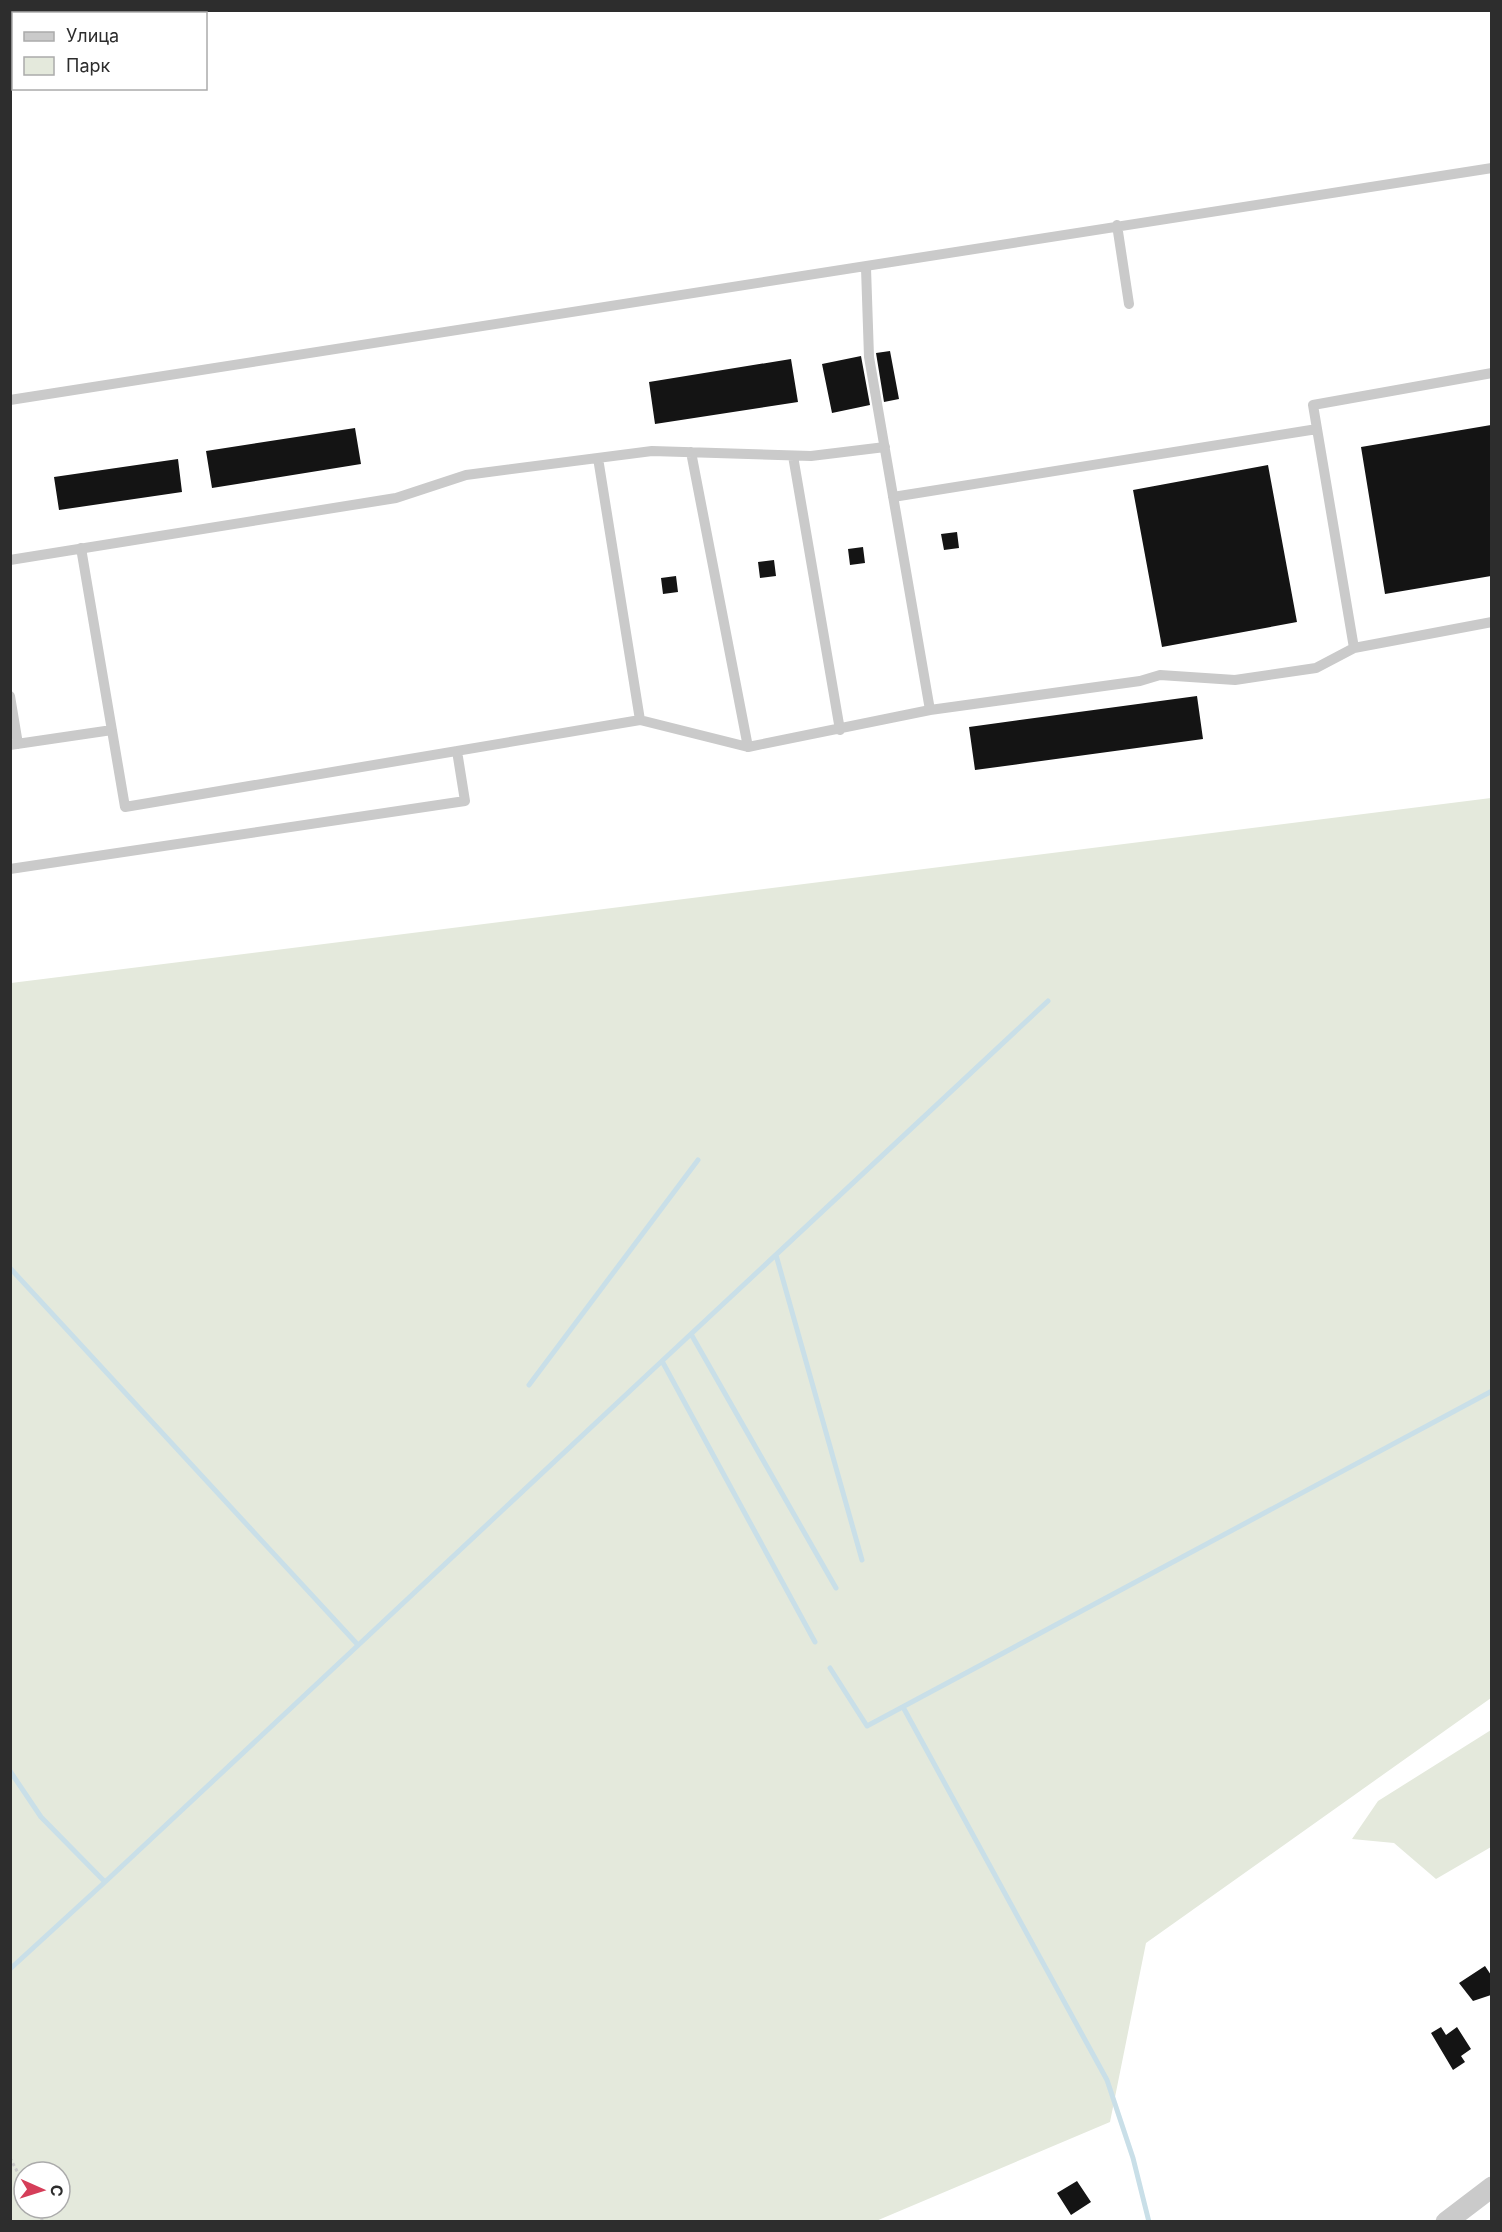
<svg xmlns="http://www.w3.org/2000/svg" width="1502" height="2232" font-family="Inter,sans-serif">
  <style>
    .green { fill: #e4e9dc; fill-rule: evenodd }
    .lines { fill: none; stroke-linecap: round; stroke-linejoin: round }
    .stream { stroke: #c9dfe8; stroke-width: 5 }
    .building { fill: #141414 }
    .path { stroke: #cacaca; stroke-width: 3; stroke-dasharray: 3 3; stroke-linecap: butt }
    .service { stroke: #cacaca; stroke-width: 10 }
    .minor { stroke: #cacaca; stroke-width: 21 }
  </style>
  <rect width="100%" height="100%" fill="#fff"/>
  <path class="green" d="M1491,798V1698L1146,1943L1110,2122L876,2221H11V983ZM24,2172H60V2208H24Z
    M1491,1730V1847L1436,1879L1394,1843L1352,1839L1378,1801Z"/>
  <g class="lines">
    <path class="stream" d="M776,1255L862,1560
      M10,1268L358,1645
      M691,1334L836,1588
      M662,1361L1048,1001
      M529,1385L698,1160
      M830,1668L867,1726L1492,1391
      M903,1707L1107,2080L1133,2158L1149,2222
      M10,1771L41,1817L105,1882L10,1969
      M105,1882L662,1361L815,1642"/>
  </g>
  <path class="building" d="M890,351L899,399L884,402L876,353Z
    M861,356L870,405L832,413L822,364Z
    M791,359L798,402L655,424L649,382Z
    M1491,425V576L1385,594L1361,447Z
    M355,428L361,464L212,488L206,451Z
    M178,459L182,492L59,510L54,477Z
    M1268,465L1297,622L1162,647L1133,490Z
    M957,532L959,548L944,550L941,534Z
    M863,547L865,563L850,565L848,549Z
    M774,560L776,576L760,578L758,562Z
    M676,576L678,592L663,594L661,578Z
    M1197,696L1203,739L975,770L969,727Z
    M1485,1966L1491,1975V1995L1473,2001L1459,1983Z
    M1441,2027L1446,2035L1457,2027L1471,2049L1461,2056L1465,2062L1453,2070L1431,2033Z
    M1077,2181L1091,2202L1071,2215L1057,2193Z"/>
  <g class="lines">
    <path class="path" d="M10,2158L24,2184
      M36,2208L43,2222"/>
    <path class="service" d="M57,10L59,14
      M1117,225L1129,304
      M866,268L869,357L930,710L1140,681L1160,675L1235,680L1316,668L1354,648L1492,622
      M10,400L1492,168
      M691,452L748,747
      M793,456L840,730
      M598,458L640,720
      M893,497L1317,429
      M81,548L125,807L640,720L748,747L930,710
      M10,560L396,498L466,475L652,451L811,456L885,447
      M1354,648L1313,405L1492,373
      M10,696L18,744
      M10,745L112,730
      M10,869L465,801L457,751"/>
    <path class="minor" d="M1446,2222L1492,2187"/>
  </g>
  <rect width="1502" height="2232" fill="none" stroke="#2d2d2d" stroke-width="24"/>
  <rect x="12" y="12" width="195" height="78" fill="#ffffff" stroke="#ababab" stroke-width="1.5"/>
  <rect x="24" y="32" width="30" height="9" fill="#cacaca" stroke="#ababab" stroke-width="1.5"/>
  <text x="66" y="42" font-size="18" fill="#2d2d2d">Улица</text>
  <rect x="24" y="57" width="30" height="18" fill="#e4e9dc" stroke="#ababab" stroke-width="1.5"/>
  <text x="66" y="72" font-size="18" fill="#2d2d2d">Парк</text>
  <g transform="translate(42 2190) rotate(93)"><circle r="28" fill="#ffffff" stroke="#ababab" stroke-width="1.5"/>
  <path d="M0-4.5L10 22L0 15L-10 22Z" fill="#d53e59"/>
  <text y="-9" font-size="16" font-weight="bold" text-anchor="middle" fill="#2d2d2d">С</text>
  </g>
</svg>
